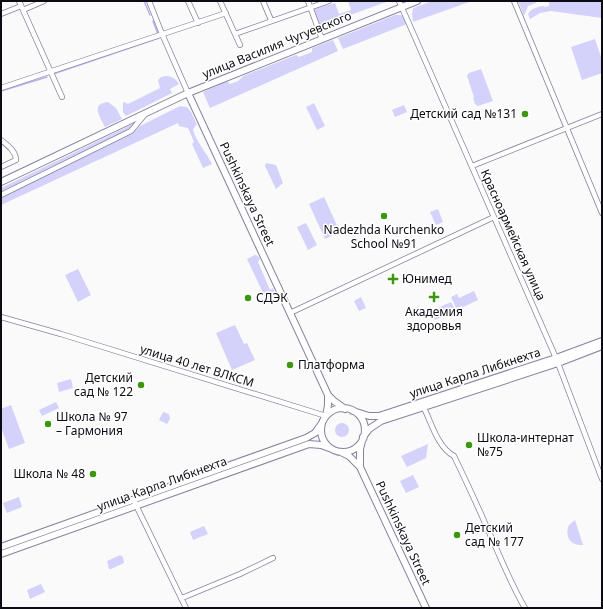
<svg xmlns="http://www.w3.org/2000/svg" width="603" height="609" font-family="'Noto Sans',sans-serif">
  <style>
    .green { fill: #d4d1fb }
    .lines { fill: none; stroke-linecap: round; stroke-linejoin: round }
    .stream { stroke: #b6aff4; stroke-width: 1.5 }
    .minor-casing { stroke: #85839d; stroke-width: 6 }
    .major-casing { stroke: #85839d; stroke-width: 8 }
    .minor { stroke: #fff; stroke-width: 4.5 }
    .major { stroke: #fff; stroke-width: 6 }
    .poi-dot { fill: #3c9610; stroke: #fff; stroke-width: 1.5 }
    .labels { text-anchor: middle; stroke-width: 3; stroke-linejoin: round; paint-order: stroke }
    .street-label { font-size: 12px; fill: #0c0b14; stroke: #fff }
    .poi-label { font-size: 12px; fill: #0c0b14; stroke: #fff; text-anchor: start }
  </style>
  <rect width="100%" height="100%" fill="#fafafa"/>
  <path class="green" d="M348,1H389L320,26L313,9L335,3L339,14L351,10Z
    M432,1H472L413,22L412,14L413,8Z
    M518,1H536V3L528,6L524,16Z
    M553,1H602V18L551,11L540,13L530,19L528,14C532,8 537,7 544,6L545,7L549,6V2Z
    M395,15H401L405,18L407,24L343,49L338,38Z
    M595,39L602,60V73L582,80L571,47Z
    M333,40L338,51L210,108L203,92L227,81L230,84C236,82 240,81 243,76L296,55L299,57L312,52V48Z
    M481,69L493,101L478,106L475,104L473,98L474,97L467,76L469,73Z
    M166,76C172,76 176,79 179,84L170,89L172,93L126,116L123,112V102L128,104L160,88L158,80L161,77Z
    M108,102L116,108L122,119L105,127C100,117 90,104 108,102Z
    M314,103L325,126L317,130L306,107Z
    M404,105L407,112L395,117L392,110Z
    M180,106L187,107L191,112L197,125L195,126L193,130C197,143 206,152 212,164L203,168L192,144L194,142L188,128L179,126L178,123L1,205V197L132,134L140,126Z
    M137,122L130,129L1,192V188Z
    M266,163L276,165L283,183L276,189L265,166Z
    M324,197L340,232L325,239L309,204Z
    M438,209L443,222L436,225L430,212Z
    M306,223L317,245L308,250L297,227Z
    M255,255L258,256L260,259L258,262L270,290L273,288L276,295L266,299L247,259Z
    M78,269L91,295L78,302L65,275Z
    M474,291L478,300L463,307L462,306L456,308L451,297L457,294L459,298Z
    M361,297L366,308L359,311L354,301Z
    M451,302L456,311L435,320L431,311Z
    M235,325L244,344L247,343L255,360L232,370L216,333Z
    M71,379L73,388L59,392L57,383Z
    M56,402L59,408L42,416L39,410Z
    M11,405L25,443L9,449L1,427V409Z
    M163,412L169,414L170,419L167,424L159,420Z
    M335 430a7 7 0 1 1 14 0a7 7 0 1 1-14 0Z
    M428,444L426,458L407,467L401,456Z
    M413,475L419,487L406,493L400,481Z
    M19,497L22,507L7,513L3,503Z
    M575,520L583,545C571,546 564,537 569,525Z
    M204,526L208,534L193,540L190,532Z
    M120,555L123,557L124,563L111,569H109L107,561Z
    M41,584L45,592L30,599L27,590Z"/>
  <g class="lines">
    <path class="stream" d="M144,1L150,15
      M153,21L158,34
      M53,74L159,38
      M1,91L47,77"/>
    <defs>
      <path id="minor" d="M19,1L62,97
        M149,1L162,34L188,93
        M188,1L198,23
        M220,1L240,45
        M263,1L271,20
        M308,1L322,39
        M399,1L556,358L602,479
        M514,1L602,213
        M23,10L44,1
        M1,14L21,6
        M235,34L329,1
        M1,88L226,13
        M1,140C7,145 16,151 16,160L1,167
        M472,166L602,114
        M1,195L131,131L146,113
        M290,313L494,217
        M1,317L61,334L326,416
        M423,406C431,421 437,447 454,456C467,483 480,511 492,539C503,563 512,586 525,608
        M133,499L186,608
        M182,598L240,574L273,558"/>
      <path id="major" d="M188,93L328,395L334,401L345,409
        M1,182L188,93L417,1
        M321 430a22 22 0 1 1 44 0a22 22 0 1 1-44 0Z
        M353,411L369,416H379L556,358L602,341
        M326,416L328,405V395
        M363,437L369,429L381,421L558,363L602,346
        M362,441L360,449V467L426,608
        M341,452L349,456L360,467
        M1,547L306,438L315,433L322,423
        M1,554L309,444L321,445L332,449"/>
    </defs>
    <use href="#minor" class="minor-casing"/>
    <use href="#major" class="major-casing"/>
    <use href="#minor" class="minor"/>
    <use href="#major" class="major"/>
  </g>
  <g class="poi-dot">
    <circle cx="525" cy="114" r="4"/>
    <circle cx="384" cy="216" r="4"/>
    <path d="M391 273h4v4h4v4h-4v4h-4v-4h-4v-4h4z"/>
    <path d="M432 291h4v4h4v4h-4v4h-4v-4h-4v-4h4z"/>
    <circle cx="248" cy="298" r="4"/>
    <circle cx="290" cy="365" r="4"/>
    <circle cx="141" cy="385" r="4"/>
    <circle cx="48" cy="424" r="4"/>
    <circle cx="469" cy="445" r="4"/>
    <circle cx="93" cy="474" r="4"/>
    <circle cx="457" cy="535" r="4"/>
  </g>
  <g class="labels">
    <g class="street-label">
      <text transform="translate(277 45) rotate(-22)" y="4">улица Василия Чугуевского</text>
      <text transform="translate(247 194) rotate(65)" y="4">Pushkinskaya Street</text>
      <text transform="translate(513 235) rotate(66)" y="4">Красноармейская улица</text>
      <text transform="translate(197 366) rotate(17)" y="4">улица 40 лет ВЛКСМ</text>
      <text transform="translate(475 373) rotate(-18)" y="4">улица Карла Либкнехта</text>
      <text transform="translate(162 484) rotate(-20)" y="4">улица Карла Либкнехта</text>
      <text transform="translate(403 533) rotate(65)" y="4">Pushkinskaya Street</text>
    </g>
    <g class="poi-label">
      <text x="517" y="118" text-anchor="end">Детский сад №131</text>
      <text x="384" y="234" text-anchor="middle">Nadezhda Kurchenko<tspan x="384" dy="14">School №91</tspan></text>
      <text x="402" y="283">Юнимед</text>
      <text x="256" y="302">СДЭК</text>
      <text x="434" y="316" text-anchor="middle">Академия<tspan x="434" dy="14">здоровья</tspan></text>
      <text x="298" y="369">Платформа</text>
      <text x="133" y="382" text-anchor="end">Детский<tspan x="133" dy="14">сад № 122</tspan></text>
      <text x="56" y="421">Школа № 97<tspan x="56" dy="14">– Гармония</tspan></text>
      <text x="477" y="442">Школа-интернат<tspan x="477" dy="14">№75</tspan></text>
      <text x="85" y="478" text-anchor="end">Школа № 48</text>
      <text x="465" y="532">Детский<tspan x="465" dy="14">сад № 177</tspan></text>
    </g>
  </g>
  <rect width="603" height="609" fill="none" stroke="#0c0b14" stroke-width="4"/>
</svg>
